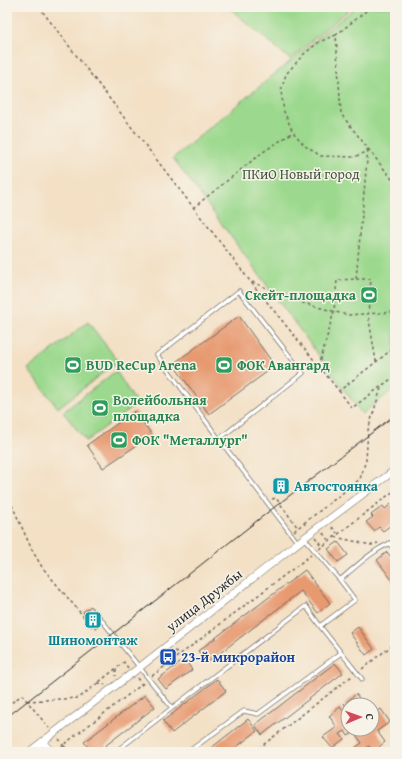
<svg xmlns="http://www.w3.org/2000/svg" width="402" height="759" font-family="'Gentium Book Plus',serif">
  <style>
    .green { fill: #9cd98e; stroke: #64825c }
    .building { fill: #e79970 }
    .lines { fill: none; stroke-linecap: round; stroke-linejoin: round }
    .service-casing { stroke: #716a61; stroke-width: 5 }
    .minor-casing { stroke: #716a61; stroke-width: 8 }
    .path { stroke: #716a61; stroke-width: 1.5; stroke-dasharray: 3 3; stroke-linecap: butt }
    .service { stroke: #fff; stroke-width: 3.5 }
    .minor { stroke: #fff; stroke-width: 7 }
    .tram { stroke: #2b2b2b; stroke-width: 1 }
    .labels { text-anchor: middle; stroke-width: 3; stroke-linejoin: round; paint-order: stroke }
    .park-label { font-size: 14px; fill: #475644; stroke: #f7f3e8 }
    .leisure-label { font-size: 14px; font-weight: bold; fill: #27864d; stroke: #f7f3e8; text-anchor: start }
    .culture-label { font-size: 14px; font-weight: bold; fill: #0d838f; stroke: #f7f3e8; text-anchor: start }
    .street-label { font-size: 14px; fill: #2b2b2b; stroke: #f7f3e8 }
    .transit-label { font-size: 14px; font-weight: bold; fill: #164399; stroke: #f7f3e8; text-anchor: start }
  </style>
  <rect width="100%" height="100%" fill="#f7f3e8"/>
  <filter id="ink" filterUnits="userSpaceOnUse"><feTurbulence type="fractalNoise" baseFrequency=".025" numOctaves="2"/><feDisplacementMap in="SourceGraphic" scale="8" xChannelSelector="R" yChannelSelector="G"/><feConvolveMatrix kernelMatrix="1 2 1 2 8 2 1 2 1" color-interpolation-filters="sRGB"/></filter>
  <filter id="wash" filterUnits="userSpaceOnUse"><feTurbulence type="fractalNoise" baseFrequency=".012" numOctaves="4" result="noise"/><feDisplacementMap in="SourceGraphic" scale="16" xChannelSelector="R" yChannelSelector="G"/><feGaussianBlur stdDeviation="0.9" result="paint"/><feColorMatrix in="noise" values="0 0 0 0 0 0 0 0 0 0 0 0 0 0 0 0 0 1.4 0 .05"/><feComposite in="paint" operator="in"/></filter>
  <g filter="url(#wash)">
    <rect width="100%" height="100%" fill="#f3e0c5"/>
    <path class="green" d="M228,7H352L290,59Z
      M356,7H395V388L362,414L173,158Z
      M88,322L118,361L58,408L28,369Z
      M116,371L137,404L86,441L63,412Z"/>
    <g id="blocks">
      <path class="building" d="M239,316L275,366L209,414L173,364Z
        M135,411L152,435L103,468L87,445Z
        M284,479L288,485L278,493L274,488Z
        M391,504L395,508V522L383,531L379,527L374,531L366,522L373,517L371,515L383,506L385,509Z
        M338,542L348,555L338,562L328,549Z
        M387,552L395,562V584L377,560Z
        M305,570L330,603L318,613L301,591L207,663L198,651Z
        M91,606L96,613L87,618L83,612Z
        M94,615L98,621L93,625L88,619Z
        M358,627L374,649L366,655L350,633Z
        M185,659L192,670L166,689L158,679Z
        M335,663L343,673L262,735L255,725Z
        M217,679L226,691L172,733L163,721Z
        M356,694L364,705H348V708L344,704Z
        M145,695L155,707L105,746L109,752H92L84,742Z
        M340,707L344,712L348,709V729H372V725L374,724L372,721V716L381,709L390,722L377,731L385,742L373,752L369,746L364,750L366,752H349L362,743L354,732L348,736L345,731L340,734L344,739L332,748L323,737L337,727L329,716Z
        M248,719L257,731L230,752H206Z"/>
    </g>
  </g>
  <g filter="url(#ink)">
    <use href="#blocks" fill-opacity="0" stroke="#716a61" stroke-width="1"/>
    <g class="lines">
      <defs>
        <path id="service" d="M219,439L157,355L239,291L303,373L219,439L298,543
          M389,543L395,550
          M340,580C353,569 378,545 395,542
          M96,613L172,708L306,606L320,626L355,600L340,580L304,538
          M320,626L362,679
          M122,752L119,749L172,708
          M188,752L244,711L258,714L341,653"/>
        <path id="minor" d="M42,742L52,752
          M29,752L140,667L304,538L395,470"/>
      </defs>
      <use href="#service" class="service-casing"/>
      <use href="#minor" class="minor-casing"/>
      <path class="path" d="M39,7L250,281L339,391L395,347
        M371,7L336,35L341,114L395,183
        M336,35L319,42L304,54L286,74L281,91L284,112L293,132L305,146L321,156L354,157L364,153L368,149
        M193,208L263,152L292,133
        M356,279H371L368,314L376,361
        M252,282L303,303L347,315L395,312
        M319,366L334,311L337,280L356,279L368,149
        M339,391L352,408L395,376
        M7,494L32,550L42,567L93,628L100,627
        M272,499L276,498L298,528
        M304,523L335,499L360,479L366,460L368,430L381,388
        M332,527L337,533
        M294,531L304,523L307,527
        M323,533L329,541
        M315,537L321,545
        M335,537L371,545L378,543
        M319,549L395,490
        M175,651L181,653
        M164,660L165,667
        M116,669V676
        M362,669L395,643
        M152,676L311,555
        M137,678L142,685
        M98,683L105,685
        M27,701L79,698L124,662L128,668
        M7,706L22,695L49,728
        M59,739L63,745L59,749
        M70,752L63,745L145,682
        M254,752L352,676"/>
      <use href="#service" class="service"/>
      <use href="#minor" class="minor"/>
      <path class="tram" d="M7,717L272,509L395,415"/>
    </g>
  </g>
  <defs>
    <symbol id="stadium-square" viewBox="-11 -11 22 22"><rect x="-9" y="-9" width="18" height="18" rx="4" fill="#2e9e5b" stroke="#f7f3e8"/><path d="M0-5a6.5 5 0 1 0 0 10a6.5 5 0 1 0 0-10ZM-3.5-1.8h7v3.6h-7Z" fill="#fff"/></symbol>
    <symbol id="building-square" viewBox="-11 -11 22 22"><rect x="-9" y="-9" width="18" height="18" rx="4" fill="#0f9aa8" stroke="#f7f3e8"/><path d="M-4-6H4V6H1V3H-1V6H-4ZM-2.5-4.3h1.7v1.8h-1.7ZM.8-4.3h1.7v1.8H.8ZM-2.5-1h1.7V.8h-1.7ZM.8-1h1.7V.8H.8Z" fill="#fff"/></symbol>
    <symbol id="bus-square" viewBox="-11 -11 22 22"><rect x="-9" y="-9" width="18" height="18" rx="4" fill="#1a4fb4" stroke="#f7f3e8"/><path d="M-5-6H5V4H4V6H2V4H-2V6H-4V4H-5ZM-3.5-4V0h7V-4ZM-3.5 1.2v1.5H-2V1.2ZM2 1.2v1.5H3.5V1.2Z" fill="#fff"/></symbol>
  </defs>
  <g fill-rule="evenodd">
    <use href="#stadium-square" x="359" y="285" width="20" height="20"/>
    <use href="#stadium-square" x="63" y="355" width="20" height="20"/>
    <use href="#stadium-square" x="214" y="355" width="20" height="20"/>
    <use href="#stadium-square" x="90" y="398" width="20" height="20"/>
    <use href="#stadium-square" x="109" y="430" width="20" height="20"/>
    <use href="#building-square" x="271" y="476" width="20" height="20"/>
    <use href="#building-square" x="83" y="610" width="20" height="20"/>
    <use href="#bus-square" x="158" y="647" width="20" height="20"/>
  </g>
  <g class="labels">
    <g class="park-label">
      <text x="301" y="179">ПКиО Новый город</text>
    </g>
    <g class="leisure-label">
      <text x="356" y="300" text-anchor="end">Скейт-площадка</text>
      <text x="86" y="370">BUD ReCup Arena</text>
      <text x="237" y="370">ФОК Авангард</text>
      <text x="113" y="405">Волейбольная<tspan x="113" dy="16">площадка</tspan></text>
      <text x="132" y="445">ФОК "Металлург"</text>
    </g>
    <g class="culture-label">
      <text x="294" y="491">Автостоянка</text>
      <text x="93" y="645" text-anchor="middle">Шиномонтаж</text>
    </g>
    <g class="street-label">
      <text transform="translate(204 600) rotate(-38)" y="5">улица Дружбы</text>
    </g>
    <g class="transit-label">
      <text x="181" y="662">23-й микрорайон</text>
    </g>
  </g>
  <rect width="402" height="759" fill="none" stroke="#f7f3e8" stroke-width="24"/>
  <g transform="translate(360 717) rotate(88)"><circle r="19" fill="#f7f3e8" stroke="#a5a39c"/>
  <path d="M0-3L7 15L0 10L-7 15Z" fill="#d1495b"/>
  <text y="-6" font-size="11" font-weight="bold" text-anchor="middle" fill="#2b2b2b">С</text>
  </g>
</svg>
